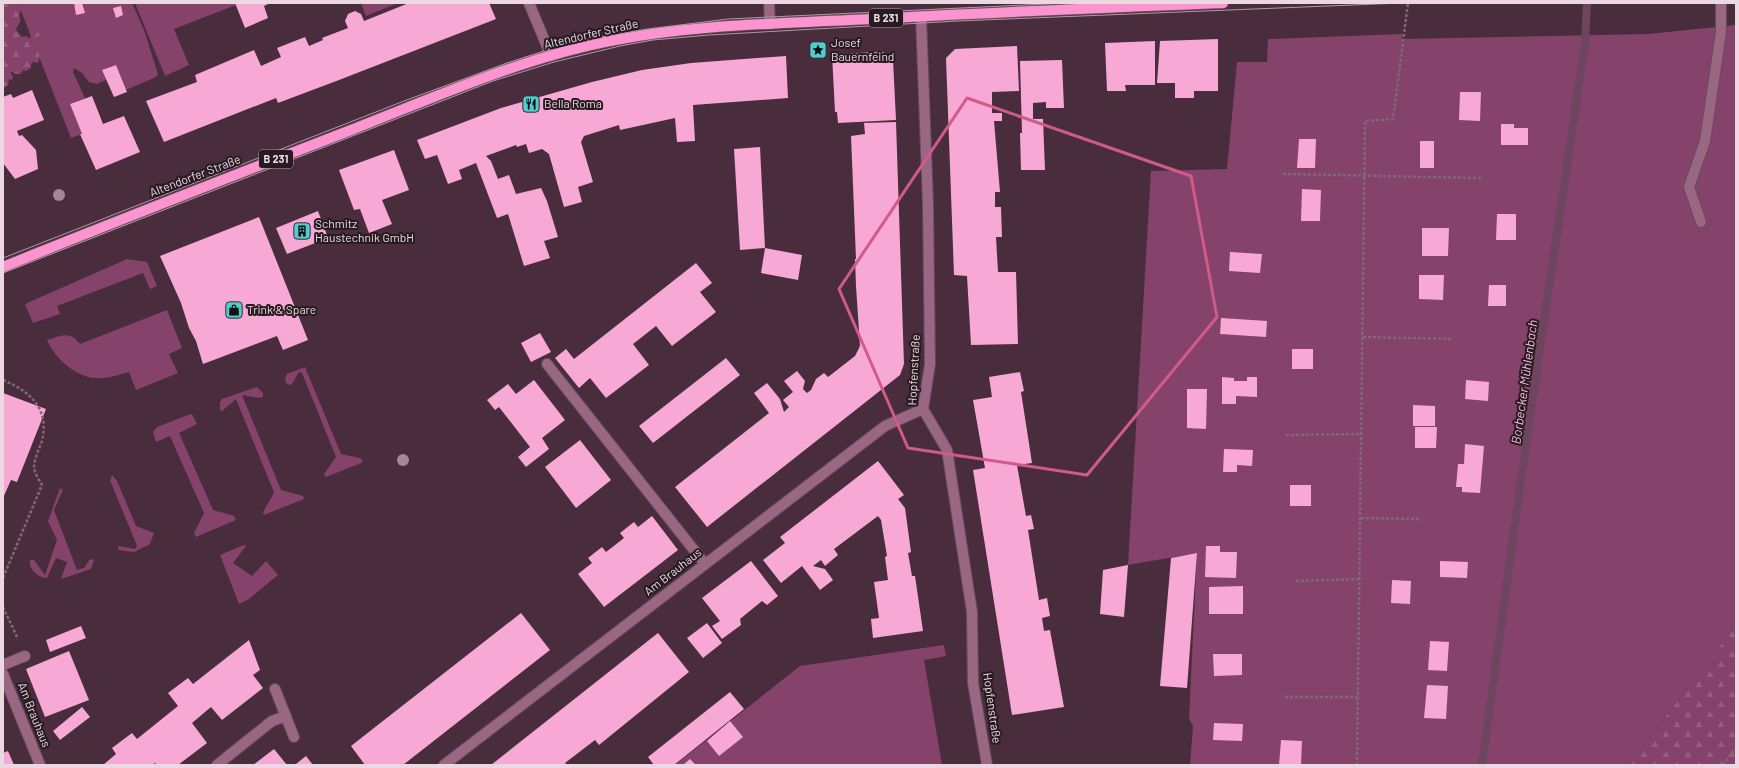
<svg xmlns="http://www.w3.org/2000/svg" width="1739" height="768" font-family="Barlow,sans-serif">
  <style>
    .green { fill: #85426a }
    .forest { fill: url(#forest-firs) }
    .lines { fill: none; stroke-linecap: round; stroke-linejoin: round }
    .stream { stroke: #6e455f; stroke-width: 8 }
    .building { fill: #f7a8d4 }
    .minor-casing { stroke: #664c5b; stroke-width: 12 }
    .major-casing { stroke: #664c5b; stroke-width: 12 }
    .path { stroke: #816876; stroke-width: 2.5; stroke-dasharray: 3 2; stroke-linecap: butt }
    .minor { stroke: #9a6783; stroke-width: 10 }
    .major { stroke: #fb94cf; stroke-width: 10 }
    .tram { stroke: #b19aa6; stroke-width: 1 }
    .tree { fill: #a88497 }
    .marked { fill: none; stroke: #d05b8a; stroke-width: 3; stroke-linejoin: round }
    .labels { text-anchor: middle; stroke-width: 4; stroke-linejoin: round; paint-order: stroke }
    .shield { fill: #271a21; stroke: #b09fa7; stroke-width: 1 }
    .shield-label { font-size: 11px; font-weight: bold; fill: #ebd8e1 }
    .street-label { font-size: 12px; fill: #ebd8e1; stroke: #271a21 }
    .poi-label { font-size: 12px; fill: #ebd8e1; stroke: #271a21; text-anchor: start }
    .water-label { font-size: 13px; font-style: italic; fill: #fabcdd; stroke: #271a21 }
  </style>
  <defs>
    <pattern id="forest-firs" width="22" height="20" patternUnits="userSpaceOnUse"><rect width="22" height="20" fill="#85426a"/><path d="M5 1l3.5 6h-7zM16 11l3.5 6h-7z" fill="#965d7f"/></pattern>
  </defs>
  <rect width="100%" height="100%" fill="#492d3d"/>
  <path class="green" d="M12,3H74L76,14L84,12L82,3H132L144,30L158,74L156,77L126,90L116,65L103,70L106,80L97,84L89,82L82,73L74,68L73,72L85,98L70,104L82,134L71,138L21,11L17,6H12Z
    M135,3H235L236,5L174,29L189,65L165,76Z
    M361,3H398L366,16Z
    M1736,25V625L1628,765H1190L1193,726L1189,719L1197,553L1128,565L1151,171L1227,169L1237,62H1267L1268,39L1402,34V39L1648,34Z
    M127,259L147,262L157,286L150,289L143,273L57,306L60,314L33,323L25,304Z
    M167,310L182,348L169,354L178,373L136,390L129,372C121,374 113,377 104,378C80,381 56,361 47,340C62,336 69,330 80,344Z
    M305,367L341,454L360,458L363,461L361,463L326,477L324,474L336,457L302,373L299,372L292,384L289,385L286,383L285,378L287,374Z
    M257,387L263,393V397L259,398L242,395L281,490L303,496L304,499L264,515L263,512L274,493L273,490L236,399L222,411L220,410V402L222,399Z
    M192,414L197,424L179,433L213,510L234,516L236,520L196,537L194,533L204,513L170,436L156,442L153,432L157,427L188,415Z
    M112,475L117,481L136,526L154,533L150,544L134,552L119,550L118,548L119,546L135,549L137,546L112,485L110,481Z
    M60,488L63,490L54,510L77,570L84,568L90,559L94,560L91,569L61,579L67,562L56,558L47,578C39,578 28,569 30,560H34L45,575L57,540L48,521Z
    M244,545L246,546L233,563L252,576L266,561L278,575L249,599L239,604L220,555Z
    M944,645L946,656L924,660L942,765H675L800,666Z"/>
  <path class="forest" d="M3,3H12V6H17L21,11L19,16C23,23 17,25 16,30L22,37L27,36L29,39L33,33L38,32L40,35L37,37L39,40L37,50C40,55 40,58 38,63L34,62L31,64V68L26,71L23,70L21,74H16L12,72L10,73L13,76L12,80L9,79L8,85L3,88Z
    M1736,625V765H1628Z"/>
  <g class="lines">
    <path class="stream" d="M1482,765L1525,451L1585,43L1587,3"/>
  </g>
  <path class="building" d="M74,3H82L85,13L76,15Z
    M235,3H270L264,6L268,18L245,28Z
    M409,3H489L496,19L339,80L278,103L276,98L164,142L146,101L197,82L195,75L254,50L261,66L281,57L277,48L305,37L309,46L323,40L322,38L348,28L345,21L348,14L355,11L361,14L364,21Z
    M121,6L123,15L116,18L113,8Z
    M1218,39V91H1194V98H1175V83H1157L1160,41Z
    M1155,41V85H1125L1126,91H1107L1105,43Z
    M1017,46L1019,91L992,92V113H1002V121H994L1000,192H995V207H1001L1002,237H996L998,272H1016L1018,344L971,345L967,276L954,275L946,58L955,49Z
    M883,52L893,60L896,120L838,123L837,112H835L832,54Z
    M786,56L788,98L693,105L695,141L677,142L675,118L620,130L619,125L584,136L581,142L593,182L578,187L582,202L564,207L549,154L542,149L529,153L526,144L517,147L516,145L486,156L491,161L498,179L509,175L516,194L541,188L547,201L558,237L544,241L550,258L524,266L508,214L497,218L476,163L459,170L462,179L448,184L437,155L425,159L417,140L501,108L592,82L642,70L691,63Z
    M1062,60L1064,108H1046V102L1033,103V119H1043L1045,170H1021L1020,133H1022L1020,61Z
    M116,65L127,92L114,97L102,70Z
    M32,90L44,120L17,131L19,136L22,135L36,150L38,169L15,179L3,163V97L11,94L13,98Z
    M1460,92H1481L1480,121L1459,120Z
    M92,96L103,124L124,116L140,152L96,170L80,134H82L70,104Z
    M896,122L904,364L900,375L707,527L675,487L769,413L754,393L767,383L780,399L784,412L789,407L783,400L793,392L784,381L797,371L805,381L803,389L807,393L811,390L816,379L824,373L828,377L855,356L860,346L856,286L855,259H856L851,136L865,134L864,123Z
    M1501,124H1514V128H1528V145H1501Z
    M1299,139H1316L1315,168H1297Z
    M1420,141H1434V168H1420Z
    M760,147L765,248L740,250L734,149Z
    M394,150L409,190L382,200L392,224L369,233L360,209L354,210L339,170Z
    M1302,189L1321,190L1320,221H1301Z
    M318,211L328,238L287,254L276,228Z
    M1497,214H1516V240H1496Z
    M259,217L308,340L283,350L277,336L203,364L196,341L189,328L181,303L160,256Z
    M1422,228H1449L1448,256H1422Z
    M765,248L802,255L798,280L761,273Z
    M1230,252L1262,254L1260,273L1229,271Z
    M696,263L712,283L700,292L716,312L672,346L656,326L633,344L649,365L606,398L590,378L579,388L555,358L566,349L574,359Z
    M1419,275H1444L1443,300L1419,299Z
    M1489,285H1506V306H1488Z
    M1221,318L1267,321L1266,337L1220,334Z
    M540,333L551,352L531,362L521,343Z
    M1292,349H1313V369H1292Z
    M726,358L740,375L653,443L639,426Z
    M1020,372L1024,391L1021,392L1032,463L1017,465L1026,516L1031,515L1034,529L1028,530L1039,600L1047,598L1050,616L1042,618L1044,631L1050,630L1064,707L1012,715L973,470L985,468L973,400L992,397L989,377Z
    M1222,377L1234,378V381H1247V377H1257V397L1236,396V404H1222Z
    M534,380L565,420L542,438L549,449L526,467L518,457L530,447L499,407L495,410L487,400L508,384L516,394Z
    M1466,380L1489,382L1488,401L1465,399Z
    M1187,389H1207L1206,429L1187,428Z
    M3,393L46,409L17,482L11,480L3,498Z
    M1413,405L1435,406V426H1413Z
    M1415,427H1437L1436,448H1415Z
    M580,440L611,480L576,508L545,467Z
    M1465,444L1484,446L1480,493L1462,492V487H1456L1458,464H1464Z
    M1224,449L1253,450L1252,466L1237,465V472H1223Z
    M878,461L904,495L898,499L905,508L911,552L908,553L912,576H915L923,631L873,638L871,619L879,618L874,582L888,580L885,557L887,556L881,520L878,516L834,549L838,555L825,566L821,560L813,566L825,569L833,580L820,590L802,566L781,583L763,560L785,543L780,537Z
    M1290,485H1311V506H1290Z
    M652,516L678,550L604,607L578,574L592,563L588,558L602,547L606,552L624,538L620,533L634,522L638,527Z
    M1206,546H1220V552H1237L1236,578L1205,577Z
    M1197,553L1187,688L1160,686L1171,558Z
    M751,561L778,596L767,605L762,601L740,619L741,625L722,639L712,626L720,621L702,598Z
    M1440,561L1468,562L1467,578L1440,577Z
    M1128,565L1124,617L1100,614L1103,570Z
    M1392,580L1411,581L1410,604L1391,603Z
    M1243,586V614H1209V587Z
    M521,613L550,650L403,765H365L351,746Z
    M707,623L722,643L703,658L687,638Z
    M81,626L86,638L50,652L46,640Z
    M658,633L689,672L599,745L595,740L565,763L567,765H491Z
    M249,640L260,670L253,675L263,688L222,720L211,707L192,723L207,743L178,765H157L155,763L152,765H103L116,754L112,748L132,733L137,739L178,706L168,693L188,678L193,684Z
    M1430,641L1449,642L1447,671L1428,670Z
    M69,651L89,700L45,717L26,669Z
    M1213,654H1242V675L1214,676Z
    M1427,685L1448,686L1446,719L1424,718Z
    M730,692L744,709L674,765H654L648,757Z
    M82,707L90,717L60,740L53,731Z
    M730,721L743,737L719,756L707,741Z
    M1214,723L1243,724L1242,741L1213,740Z
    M1281,740L1302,741L1301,765H1279Z
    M274,749L287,765H253Z
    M8,751L14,765H3V753Z
    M306,756L313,765H297L296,764Z
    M690,759L696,765H683Z"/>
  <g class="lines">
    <defs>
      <path id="minor" d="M529,3L551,56
        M769,3L770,24
        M921,16L928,205L930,364L923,409L947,450L972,612L973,683L987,765
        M1701,222L1689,187L1705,141L1721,32V3
        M547,364L705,564
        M3,665L25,656
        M3,674L40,765
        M275,689L294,737
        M217,765L272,721L286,716
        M444,765L885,426L923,409"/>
      <path id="major" d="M3,267C119,220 235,175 351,130C438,96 524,57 615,40C692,25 771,24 849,20C974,13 1099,8 1223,3"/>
    </defs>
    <use href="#minor" class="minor-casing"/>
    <use href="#major" class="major-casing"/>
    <path class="path" d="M1283,174L1481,178
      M1363,337L1453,339
      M3,380C32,392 51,411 41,444C38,451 34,460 34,468C35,474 39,480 42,485L3,578
      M1286,435L1362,434
      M1361,518L1420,519
      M1296,581L1360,579
      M3,607L18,639
      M1285,697H1358
      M1357,765L1365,121L1393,119L1408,3
      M1723,765L1736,748"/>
    <use href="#minor" class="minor"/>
    <use href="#major" class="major"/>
    <path class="tram" d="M3,258L404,101L507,63L572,42L648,29L728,19L1067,3
      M3,273L493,81L554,62L620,46L653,40L709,35L958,21L1402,3"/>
  </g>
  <g class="tree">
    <circle cx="59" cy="195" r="6"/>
    <circle cx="403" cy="460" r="6"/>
  </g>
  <path class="marked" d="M967,98L1191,176L1217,317L1087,475L908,448L839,289Z"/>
  <defs>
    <symbol id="sight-square" viewBox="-11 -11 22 22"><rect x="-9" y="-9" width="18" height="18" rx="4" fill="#52cdcd" stroke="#271a21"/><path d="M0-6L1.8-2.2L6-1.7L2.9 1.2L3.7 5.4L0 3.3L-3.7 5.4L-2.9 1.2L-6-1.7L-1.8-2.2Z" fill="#111"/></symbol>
    <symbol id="restaurant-square" viewBox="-11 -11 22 22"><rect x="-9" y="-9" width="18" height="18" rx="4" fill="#52cdcd" stroke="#271a21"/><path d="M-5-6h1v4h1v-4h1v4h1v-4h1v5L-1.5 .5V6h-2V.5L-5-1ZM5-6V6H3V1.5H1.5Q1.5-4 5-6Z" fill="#111"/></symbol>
    <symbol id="building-square" viewBox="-11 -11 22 22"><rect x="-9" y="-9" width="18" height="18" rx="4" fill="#52cdcd" stroke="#271a21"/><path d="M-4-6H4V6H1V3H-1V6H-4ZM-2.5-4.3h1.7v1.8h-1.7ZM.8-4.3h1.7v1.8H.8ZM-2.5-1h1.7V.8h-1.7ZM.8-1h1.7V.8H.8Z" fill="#111"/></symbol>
    <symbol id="shop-square" viewBox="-11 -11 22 22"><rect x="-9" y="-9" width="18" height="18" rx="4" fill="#52cdcd" stroke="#271a21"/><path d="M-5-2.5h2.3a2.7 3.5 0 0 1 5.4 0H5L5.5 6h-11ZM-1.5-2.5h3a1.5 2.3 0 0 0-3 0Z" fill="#111"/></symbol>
  </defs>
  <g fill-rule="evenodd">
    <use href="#sight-square" x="808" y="40" width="20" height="20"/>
    <use href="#restaurant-square" x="521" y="94" width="20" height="20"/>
    <use href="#building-square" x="292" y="221" width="20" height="20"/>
    <use href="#shop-square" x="224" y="300" width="20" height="20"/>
  </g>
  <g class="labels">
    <g class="shield">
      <rect x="869" y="9" width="34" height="18" rx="3"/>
      <rect x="259" y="150" width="34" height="18" rx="3"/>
    </g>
    <g class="shield-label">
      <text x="886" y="22">B 231</text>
      <text x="276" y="163">B 231</text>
    </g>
    <g class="street-label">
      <text transform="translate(591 34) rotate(-13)" y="4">Altendorfer Straße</text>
      <text transform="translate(195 176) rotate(-21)" y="4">Altendorfer Straße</text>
      <text transform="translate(914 370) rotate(-87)" y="4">Hopfenstraße</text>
      <text transform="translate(673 572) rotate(-38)" y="4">Am Brauhaus</text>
      <text transform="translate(992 708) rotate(82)" y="4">Hopfenstraße</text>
      <text transform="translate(34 715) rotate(68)" y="4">Am Brauhaus</text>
    </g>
    <g class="poi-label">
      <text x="831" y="47">Josef<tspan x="831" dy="14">Bauernfeind</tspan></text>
      <text x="544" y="108">Bella Roma</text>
      <text x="315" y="228">Schmitz<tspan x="315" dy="14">Haustechnik GmbH</tspan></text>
      <text x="247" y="314">Trink &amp; Spare</text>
    </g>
    <g class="water-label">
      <text transform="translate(1524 382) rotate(-82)" y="5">Borbecker Mühlenbach</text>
    </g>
  </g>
  <rect width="1739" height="768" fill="none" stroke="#ebd8e1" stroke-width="8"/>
</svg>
